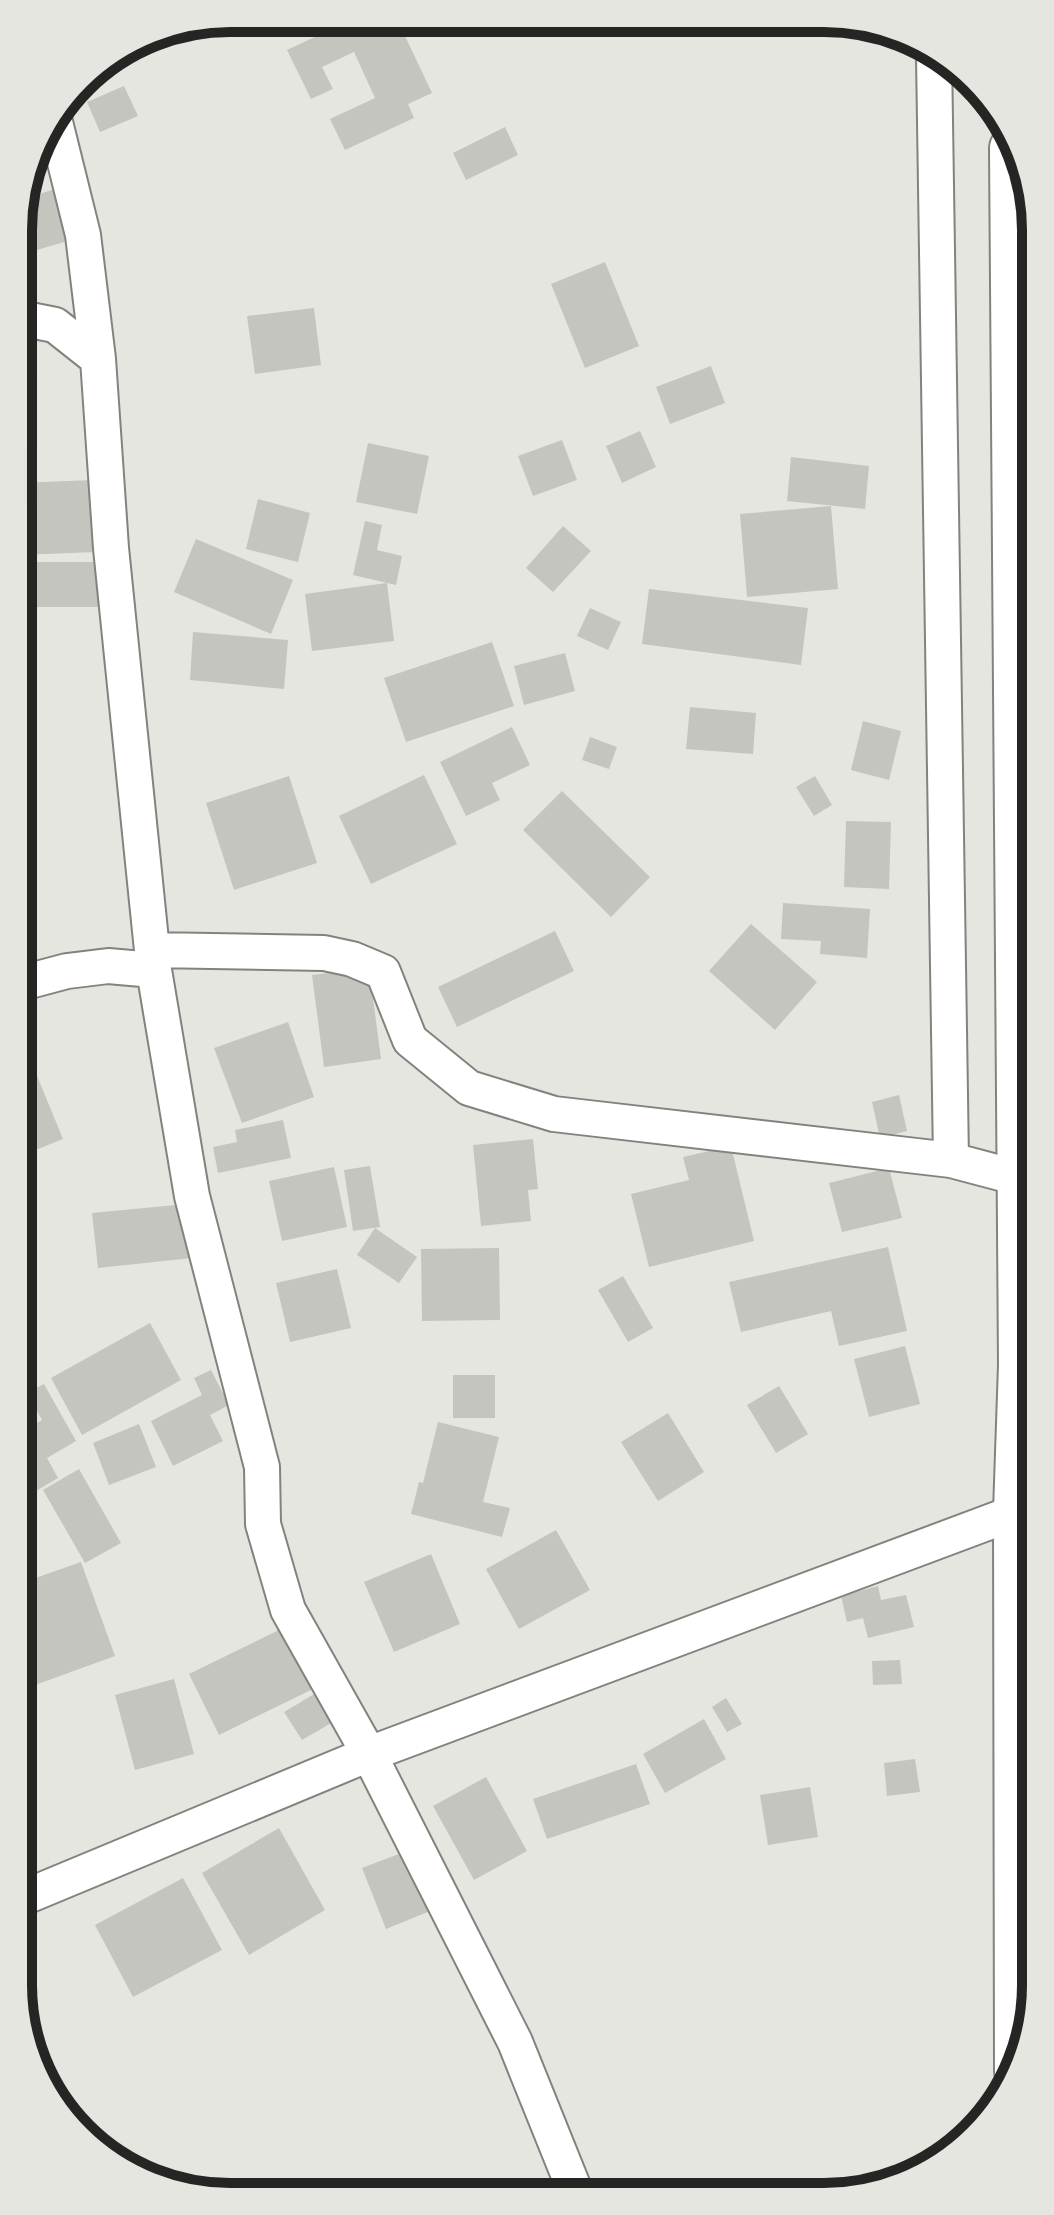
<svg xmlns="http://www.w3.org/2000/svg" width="1054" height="2215" font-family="'PT Sans',sans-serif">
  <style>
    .building { fill: #c4c5bf }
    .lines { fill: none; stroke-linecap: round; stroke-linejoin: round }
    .minor-casing { stroke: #82837e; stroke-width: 38 }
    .trunk-casing { stroke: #82837e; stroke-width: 48 }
    .minor { stroke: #fff; stroke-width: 34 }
    .trunk { stroke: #fff; stroke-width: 44 }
    .rim { fill: none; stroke: #252623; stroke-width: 10 }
  </style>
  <rect width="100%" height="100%" fill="#e6e6e1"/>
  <path class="building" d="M353,19H397L432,93L408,104L414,118L345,150L330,119L375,98L354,52L322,67L333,89L311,99L287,50Z
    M124,86L138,116L100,132L87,102Z
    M505,127L518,155L466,180L453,153Z
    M58,188L74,239L20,255L21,200Z
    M605,262L639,346L585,368L551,284Z
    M314,308L321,365L255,374L247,316Z
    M711,366L725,403L670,424L656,387Z
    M640,431L656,467L622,483L606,446Z
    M562,440L577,480L533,496L518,456Z
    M368,443L429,456L417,514L356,502Z
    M791,457L869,466L865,509L787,501Z
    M92,480L96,552L22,555L21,483Z
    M258,499L310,513L298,562L246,549Z
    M831,506L838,589L747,597L740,514Z
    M365,521L382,525L377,550L402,556L396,585L353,575Z
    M563,526L591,551L553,592L526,568Z
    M196,539L293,580L271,634L174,592Z
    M22,562H99L98,607H21Z
    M387,583L394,641L312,651L305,594Z
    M649,589L808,608L801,665L642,644Z
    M590,608L621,622L608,650L577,636Z
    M193,632L288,640L284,689L190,680Z
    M492,642L514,706L406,742L384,678Z
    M565,653L575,691L524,705L514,666Z
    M690,707L756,713L753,754L686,749Z
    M863,721L901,731L889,780L851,770Z
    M512,727L530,765L492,783L500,800L466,816L440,762Z
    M590,737L617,747L609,769L582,760Z
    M424,775L457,844L371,884L339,816Z
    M289,776L317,863L234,890L206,803Z
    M815,776L832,805L814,816L796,787Z
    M562,791L650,877L611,917L523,830Z
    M846,821L891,822L889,889L844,887Z
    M783,903L870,909L867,958L820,954L821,941L781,939Z
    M751,924L817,982L775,1030L709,971Z
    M555,931L574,971L457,1027L438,987Z
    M369,968L381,1059L324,1067L312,975Z
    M288,1022L314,1097L242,1123L214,1048Z
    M33,1066L63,1139L23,1155L22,1070Z
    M899,1095L907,1131L880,1138L872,1102Z
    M283,1120L291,1158L218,1173L213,1147L237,1142L235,1130Z
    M533,1139L538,1189L528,1190L531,1221L481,1226L473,1145Z
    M731,1146L754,1241L649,1267L631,1194L689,1180L683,1157Z
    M370,1166L380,1227L353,1231L344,1170Z
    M334,1167L347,1227L282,1241L269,1181Z
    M889,1168L902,1218L842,1232L829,1183Z
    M186,1204L192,1258L98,1268L92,1213Z
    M375,1228L417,1257L399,1283L357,1255Z
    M888,1247L907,1331L839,1346L831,1311L741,1332L729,1282Z
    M499,1248L500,1320L422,1321L421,1249Z
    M337,1269L351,1328L290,1342L276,1283Z
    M623,1276L653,1328L628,1342L598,1290Z
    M150,1323L181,1380L82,1435L51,1378Z
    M905,1346L920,1404L869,1417L854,1359Z
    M211,1370L229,1405L210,1415L223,1441L173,1466L151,1421L202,1395L194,1378Z
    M453,1375H495V1418H453Z
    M44,1384L76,1441L47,1458L58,1478L24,1498L23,1430L42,1420L27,1393Z
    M779,1386L808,1434L776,1453L747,1405Z
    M668,1413L704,1472L658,1501L621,1442Z
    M438,1422L499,1437L483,1502L510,1508L502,1537L411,1514L419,1482L423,1483Z
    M139,1424L156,1467L109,1485L93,1443Z
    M79,1469L121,1543L85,1563L43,1490Z
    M556,1530L590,1590L519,1629L486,1569Z
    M431,1554L460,1624L394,1652L364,1582Z
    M81,1562L115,1656L24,1689V1582Z
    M878,1586L881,1600L906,1595L914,1627L868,1638L863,1618L847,1622L841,1596Z
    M289,1625L319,1686L219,1735L189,1674Z
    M900,1660L902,1684L873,1685L872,1661Z
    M174,1679L194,1754L135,1770L115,1695Z
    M321,1690L338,1719L302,1740L284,1712Z
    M726,1698L742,1724L727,1732L712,1707Z
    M704,1719L726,1759L665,1793L643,1754Z
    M915,1759L920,1792L887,1796L884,1763Z
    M636,1764L650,1804L547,1839L533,1799Z
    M486,1777L527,1851L474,1880L433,1806Z
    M810,1787L818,1837L768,1845L760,1795Z
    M279,1828L325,1910L249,1955L202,1873Z
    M412,1849L435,1909L386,1929L362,1868Z
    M183,1878L222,1950L133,1997L95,1925Z"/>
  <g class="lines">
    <defs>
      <path id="minor" d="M934,56L951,1160
        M54,118L83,235L98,359L111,548L154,970L192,1196L262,1467L263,1524L288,1610L369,1754L515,2042L575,2191
        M20,318L55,325L98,359
        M152,950L324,953L352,959L383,972L410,1040L469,1088L554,1114L951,1160L1019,1178
        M22,983L67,971L108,966L154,970
        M25,1897L369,1754L1016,1512"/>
      <path id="trunk" d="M1012,148L1021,1365L1016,1512L1017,2071"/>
    </defs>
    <use href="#minor" class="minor-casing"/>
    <use href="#trunk" class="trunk-casing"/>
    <use href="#minor" class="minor"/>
    <use href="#trunk" class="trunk"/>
  </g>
  <path d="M0 0H1054V2215H0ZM230 32H824A198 198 0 0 1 1022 230V1985A198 198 0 0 1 824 2183H230A198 198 0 0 1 32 1985V230A198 198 0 0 1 230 32Z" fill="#e6e6e1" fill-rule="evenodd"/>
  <path class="rim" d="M230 32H824A198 198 0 0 1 1022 230V1985A198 198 0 0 1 824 2183H230A198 198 0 0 1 32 1985V230A198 198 0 0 1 230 32Z"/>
</svg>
